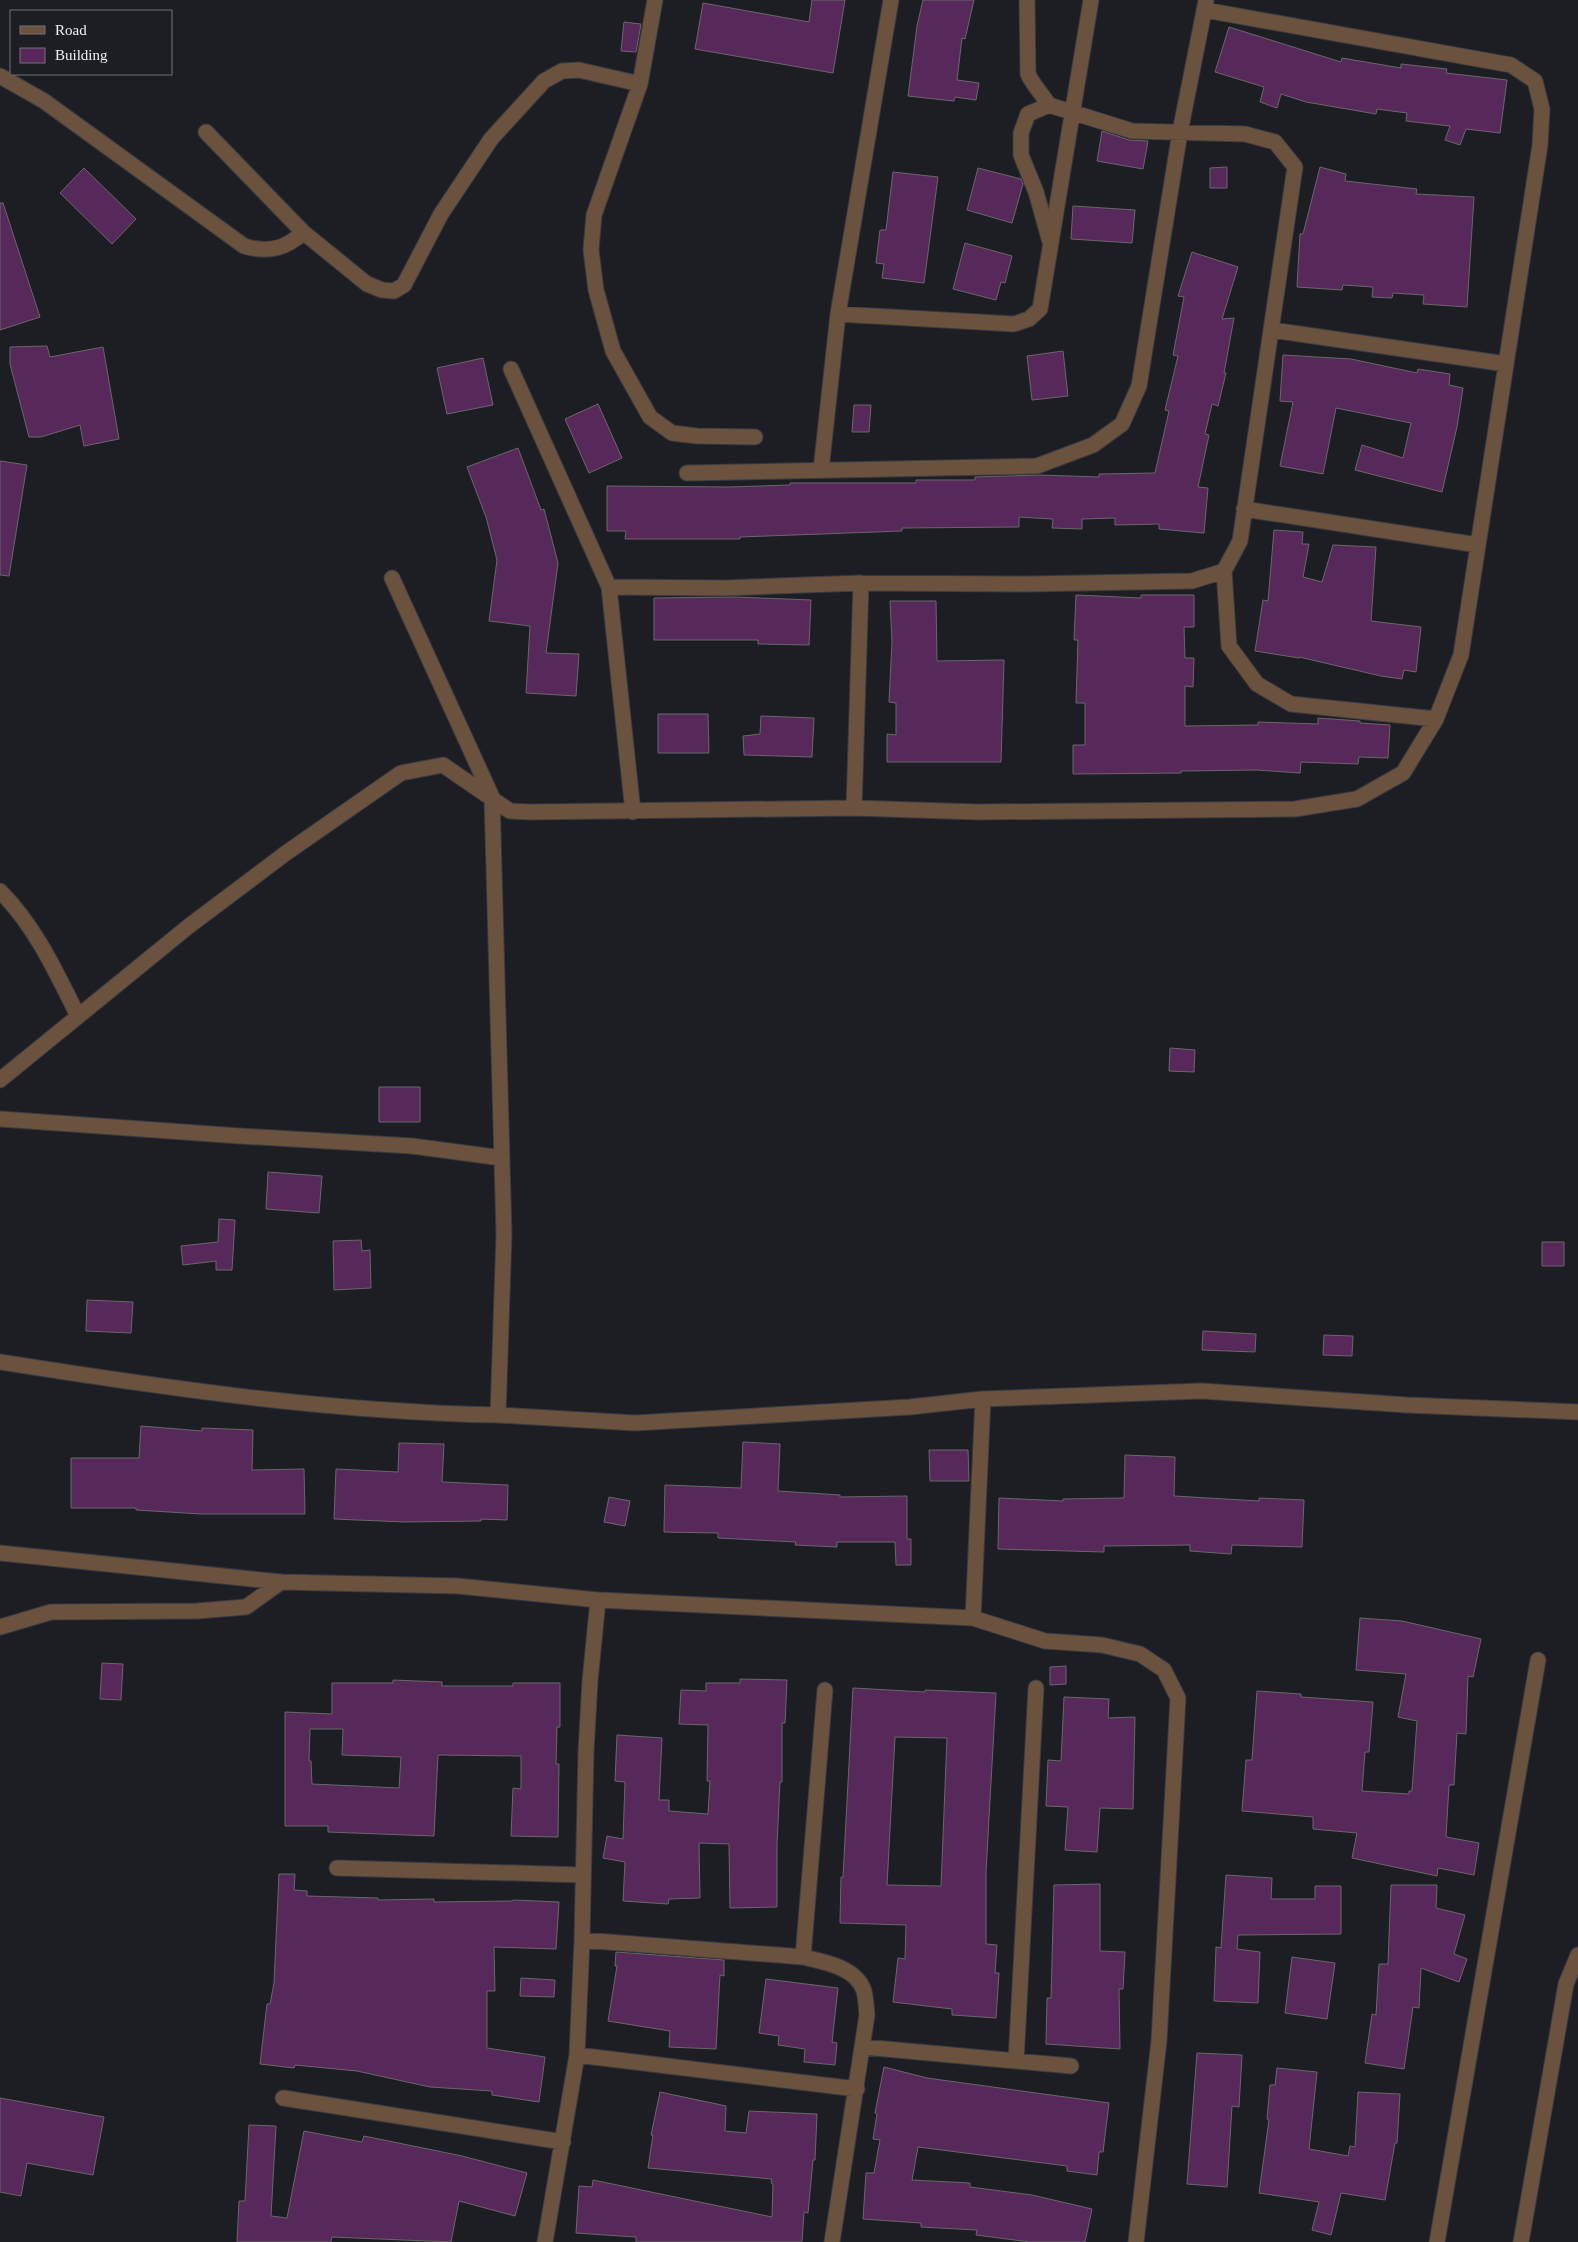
<svg xmlns="http://www.w3.org/2000/svg" width="1578" height="2242" font-family="'Times New Roman',serif">
  <style>
    .building { fill: #57295a; stroke: #6b666b; fill-rule: evenodd }
    .lines { fill: none; stroke-linecap: round; stroke-linejoin: round }
    .minor-casing { stroke: #3a3b41; stroke-width: 17 }
    .minor { stroke: #6a523e; stroke-width: 15 }
  </style>
  <rect width="100%" height="100%" fill="#1d1e24"/>
  <path class="building" d="M812,0H845L833,73L695,49L703,3L809,22Z
    M923,0H974L965,39L962,38L957,80L979,83L976,100L955,97L954,101L908,96L917,26Z
    M624,22L641,24L636,52L621,51Z
    M1229,27L1341,62L1342,58L1401,68V64L1447,69L1446,73L1507,80L1500,133L1466,129L1460,145L1445,140L1450,126L1406,121L1407,113L1377,109L1376,114L1306,102L1281,94L1277,108L1260,102L1264,87L1215,72Z
    M1102,131L1129,140L1148,141L1143,169L1097,161Z
    M1227,167V188H1210V168Z
    M1320,167L1346,174L1345,181L1417,189L1416,194L1474,197L1467,307L1423,304L1424,295L1393,293L1392,298L1372,297L1373,287L1343,285L1342,290L1297,287L1300,234H1303Z
    M84,168L136,219L112,244L60,193Z
    M978,168L1021,179L1023,184L1012,223L967,210Z
    M893,172L938,177L924,283L882,278L884,264L876,263L880,230H886Z
    M0,203H3L40,317L0,330Z
    M1073,206L1135,210L1132,243L1071,239Z
    M965,243L1012,256L1005,283L1001,282L996,300L953,289Z
    M1192,252L1238,267L1222,319L1234,318L1224,373H1226L1218,406L1212,404L1205,434L1209,435L1198,487L1208,488L1204,533L1159,529V524L1115,525V518L1082,519V529L1052,528L1053,519L1019,517V527L902,528V531L740,537V539H625L626,531H607V486L729,487L790,485V483H916V480H975V477L1039,475L1099,477V474L1155,473L1169,411L1165,410L1178,356L1173,355L1184,297L1178,296Z
    M47,346L50,357L103,347L119,439L84,446L80,425L41,437H29L10,364V347Z
    M1063,351L1068,396L1032,400L1027,356Z
    M1283,355L1351,359L1417,373L1418,369L1450,374L1449,385L1463,388L1457,427L1442,492L1355,470L1362,445L1403,458L1411,423L1336,408L1323,474L1280,466L1293,402L1280,401Z
    M483,358L493,405L447,414L437,368Z
    M598,404L622,458L589,473L565,419Z
    M854,405H871L869,432H852Z
    M518,448L541,510L544,509L558,563L546,653L579,654L576,696L526,693L530,626L489,621L497,560L486,517L467,467Z
    M0,461L27,465L9,576L0,575Z
    M1274,530L1303,532L1302,544H1309L1303,577L1322,582L1333,545L1376,547L1371,621L1421,627L1416,672L1404,670L1402,679L1381,676L1299,657V658L1255,651L1263,600L1268,601Z
    M1076,595L1141,598V595H1194V627H1184L1185,658H1194L1193,687L1185,686V726L1258,725V722L1318,724V718L1360,721V723L1390,725L1388,758L1359,757L1358,764L1301,762L1300,773L1257,770L1181,771V773L1073,774V745H1085V703H1076L1078,640H1074Z
    M735,597L811,600L809,645L758,644V640H654V598Z
    M890,601H936L937,661L1004,660L1001,762H887V734L896,735V703L889,702L892,642Z
    M658,714H708L709,753H658Z
    M761,716L814,718L812,757L744,755L743,736L760,734Z
    M1170,1048L1195,1050L1194,1072L1169,1071Z
    M379,1087H420V1122H379Z
    M268,1172L322,1176L319,1213L266,1209Z
    M219,1219L235,1220L232,1270H216V1261L183,1265L181,1246L218,1242Z
    M361,1240L362,1251L370,1250L371,1288L334,1290L333,1241Z
    M1542,1242H1564V1266H1542Z
    M87,1300L133,1302L131,1333L86,1331Z
    M1203,1331L1256,1334L1255,1352L1202,1350Z
    M1324,1335L1353,1336L1352,1356L1323,1355Z
    M141,1426L202,1431V1428L253,1430L252,1470L304,1469L305,1514H201L136,1510V1508H71V1458H139Z
    M743,1442L780,1444L778,1491L840,1495V1497L907,1496V1539H911V1565H896L895,1542H837V1547L795,1545L796,1542L718,1538V1533L664,1532L665,1485L741,1488Z
    M399,1443L444,1444L442,1482L508,1485L507,1520L481,1519V1521L405,1522L334,1519L336,1469L398,1472Z
    M929,1450H968L969,1481H930Z
    M1125,1455L1175,1457L1174,1496L1259,1501V1498L1304,1500L1302,1547L1232,1545L1231,1554L1190,1551V1545L1104,1546V1552L998,1549L999,1498L1063,1501V1499L1124,1498Z
    M609,1497L630,1501L625,1526L604,1522Z
    M1360,1618L1402,1621L1481,1639L1473,1677L1468,1676L1466,1734L1457,1733L1454,1785H1449L1446,1837L1479,1843L1474,1875L1438,1868L1437,1876L1352,1858L1357,1833L1313,1829V1817L1242,1811L1246,1760H1252L1257,1691L1301,1694V1697L1373,1702L1369,1752H1365L1362,1791L1409,1794V1791H1412L1417,1721L1398,1717L1406,1674L1356,1670Z
    M102,1663L123,1664L121,1700L100,1699Z
    M1066,1666V1684L1050,1685V1667Z
    M740,1679L787,1680L785,1723H782V1782H780L777,1843V1907L730,1908L729,1844L699,1843L700,1898L669,1899L668,1904L623,1901L625,1862L603,1858L607,1836L623,1839L625,1782L615,1781L617,1735L662,1738L659,1800H669V1811L708,1814L710,1781H707L708,1725L679,1724L681,1690L706,1691V1683H740Z
    M393,1680L442,1682V1686H513V1683H560V1727H557L556,1764H559L558,1837L511,1836L513,1788L521,1789V1756L438,1755L434,1836L328,1832V1826H285V1712L332,1714V1683H393ZM310,1729H343L342,1755L401,1757L399,1788L312,1784L311,1761H309Z
    M853,1688L925,1692V1690L996,1693L986,1872V1944L997,1945L995,1973H999L996,2018L952,2015V2009L893,2002L898,1958L905,1959L906,1925L840,1923L841,1877H843ZM895,1737L947,1738L941,1886L887,1885Z
    M1064,1697L1109,1699L1108,1718L1135,1717L1133,1809L1100,1808L1097,1852L1065,1850L1068,1807L1046,1806L1048,1760L1061,1761Z
    M279,1874H295L294,1890L307,1891V1896L378,1898V1900L434,1899V1902L512,1901L513,1900L559,1902L556,1949L494,1947L495,1991H487V2048L545,2057L539,2102L492,2095V2091L430,2087L357,2071L295,2065L294,2068L260,2064L267,2004H270L274,1983Z
    M1226,1875L1272,1878L1271,1899H1315V1886H1341V1934L1238,1935L1237,1949L1260,1952L1258,2003L1214,2001L1216,1947L1221,1948Z
    M1100,1884V1951L1125,1952L1123,1989H1119L1120,2049L1046,2044L1047,1998H1051L1054,1885Z
    M1391,1885H1437L1436,1908L1465,1915L1454,1954L1467,1959L1459,1982L1421,1968L1419,2008L1413,2007L1404,2069L1365,2063L1372,2014L1376,2015L1379,1964H1388Z
    M616,1952L724,1960V1976L720,1975L716,2049L669,2047L670,2031L608,2021L617,1966H615Z
    M1292,1957L1335,1963L1327,2019L1285,2013Z
    M521,1978L555,1980L554,1997L520,1996Z
    M766,1979L838,1988L832,2042L837,2043L835,2065L804,2062L805,2049L778,2045L779,2036L759,2033Z
    M1197,2053L1242,2055L1239,2107L1232,2106L1227,2187L1187,2184Z
    M884,2067L927,2078L1109,2103L1103,2152H1099L1097,2175L1067,2171V2166L918,2147L912,2180L970,2183V2187L1032,2195L1092,2209L1085,2242H1030L976,2235L977,2230L921,2227V2223L863,2219L866,2173H874L880,2140L873,2139L877,2114L875,2113Z
    M1277,2068L1317,2072L1309,2149L1348,2156L1350,2146L1355,2147L1358,2092L1400,2094L1397,2143H1395L1385,2200L1341,2193L1331,2235L1312,2230L1319,2202L1259,2193L1269,2120L1267,2119L1270,2085H1275Z
    M660,2092L726,2106L725,2131L746,2133L749,2111L817,2114L815,2160H813L808,2213L804,2212L802,2242H636V2237L576,2233L579,2186L592,2187L593,2180L772,2217L773,2184L771,2183L772,2179L648,2168L653,2135H651Z
    M0,2098L104,2117L93,2175L27,2163L21,2196L0,2192Z
    M249,2125L276,2126L271,2216L287,2218L304,2131L362,2142L364,2136L462,2156L527,2173L515,2216L459,2201L451,2242L332,2237L331,2242H237L239,2201H245Z"/>
  <g class="lines">
    <defs>
      <path id="minor" d="M655,0L640,84L594,215L591,250L596,290L613,351L650,417L672,433L697,436L755,437
        M1027,0L1028,74C1033,85 1042,94 1049,105
        M0,76L44,101L244,246C266,253 287,249 303,232
        M206,132L303,232L367,284L382,290L394,291L404,285L441,214L491,139L544,81L562,71L579,70L640,84
        M838,314L1014,324L1029,319L1040,309L1091,0
        M1272,330L1506,364
        M511,369L609,587L633,812
        M821,470L838,314L891,0
        M687,473L1037,466L1093,445L1122,424L1139,386L1180,132L1206,1
        M1244,509L1478,545
        M1224,571L1229,646L1257,684L1291,704L1436,719
        M392,578L492,797L504,1234L498,1415L635,1423L910,1407L983,1399L1202,1391L1407,1405L1578,1412
        M609,587L724,588L861,583L1028,584L1192,581L1224,571L1240,541L1295,167L1275,142L1245,134L1132,131L1049,105L1028,114L1021,133V155L1036,192L1050,242
        M854,808L861,583
        M0,891C35,926 56,972 78,1016
        M0,1080L189,926L286,853L401,773L443,765L510,811L531,812L854,808L978,812L1295,809L1357,799L1403,773L1436,719L1461,655L1540,145L1542,109L1535,81L1511,65L1205,10
        M0,1119L240,1136L412,1146L502,1158
        M0,1362C164,1388 331,1412 498,1415
        M0,1553L281,1582L458,1586L598,1600L973,1618L1045,1641L1102,1645L1140,1654L1164,1670L1178,1698L1159,2041L1136,2242
        M973,1618L983,1399
        M0,1627L51,1612L197,1611L246,1607L281,1582
        M337,1868L583,1875
        M582,1940L803,1957C824,1962 856,1967 864,1991C866,1998 866,2007 867,2015L832,2242
        M803,1957L825,1690
        M864,2047L1071,2066
        M577,2055L857,2089
        M1016,2061L1036,1688
        M283,2098L563,2142
        M545,2242L577,2055L582,1940L586,1751L590,1681L598,1600
        M1437,2242L1538,1660
        M1521,2242L1566,1984L1578,1955"/>
    </defs>
    <use href="#minor" class="minor-casing"/>
    <use href="#minor" class="minor"/>
  </g>
  <rect x="10" y="10" width="162" height="65" fill="#1d1e24" stroke="#717277"/>
  <rect x="20" y="26" width="25" height="8" fill="#6a523e" stroke="#717277"/>
  <text x="55" y="35" font-size="15" fill="#eff0f3">Road</text>
  <rect x="20" y="48" width="25" height="15" fill="#57295a" stroke="#717277"/>
  <text x="55" y="60" font-size="15" fill="#eff0f3">Building</text>
</svg>
